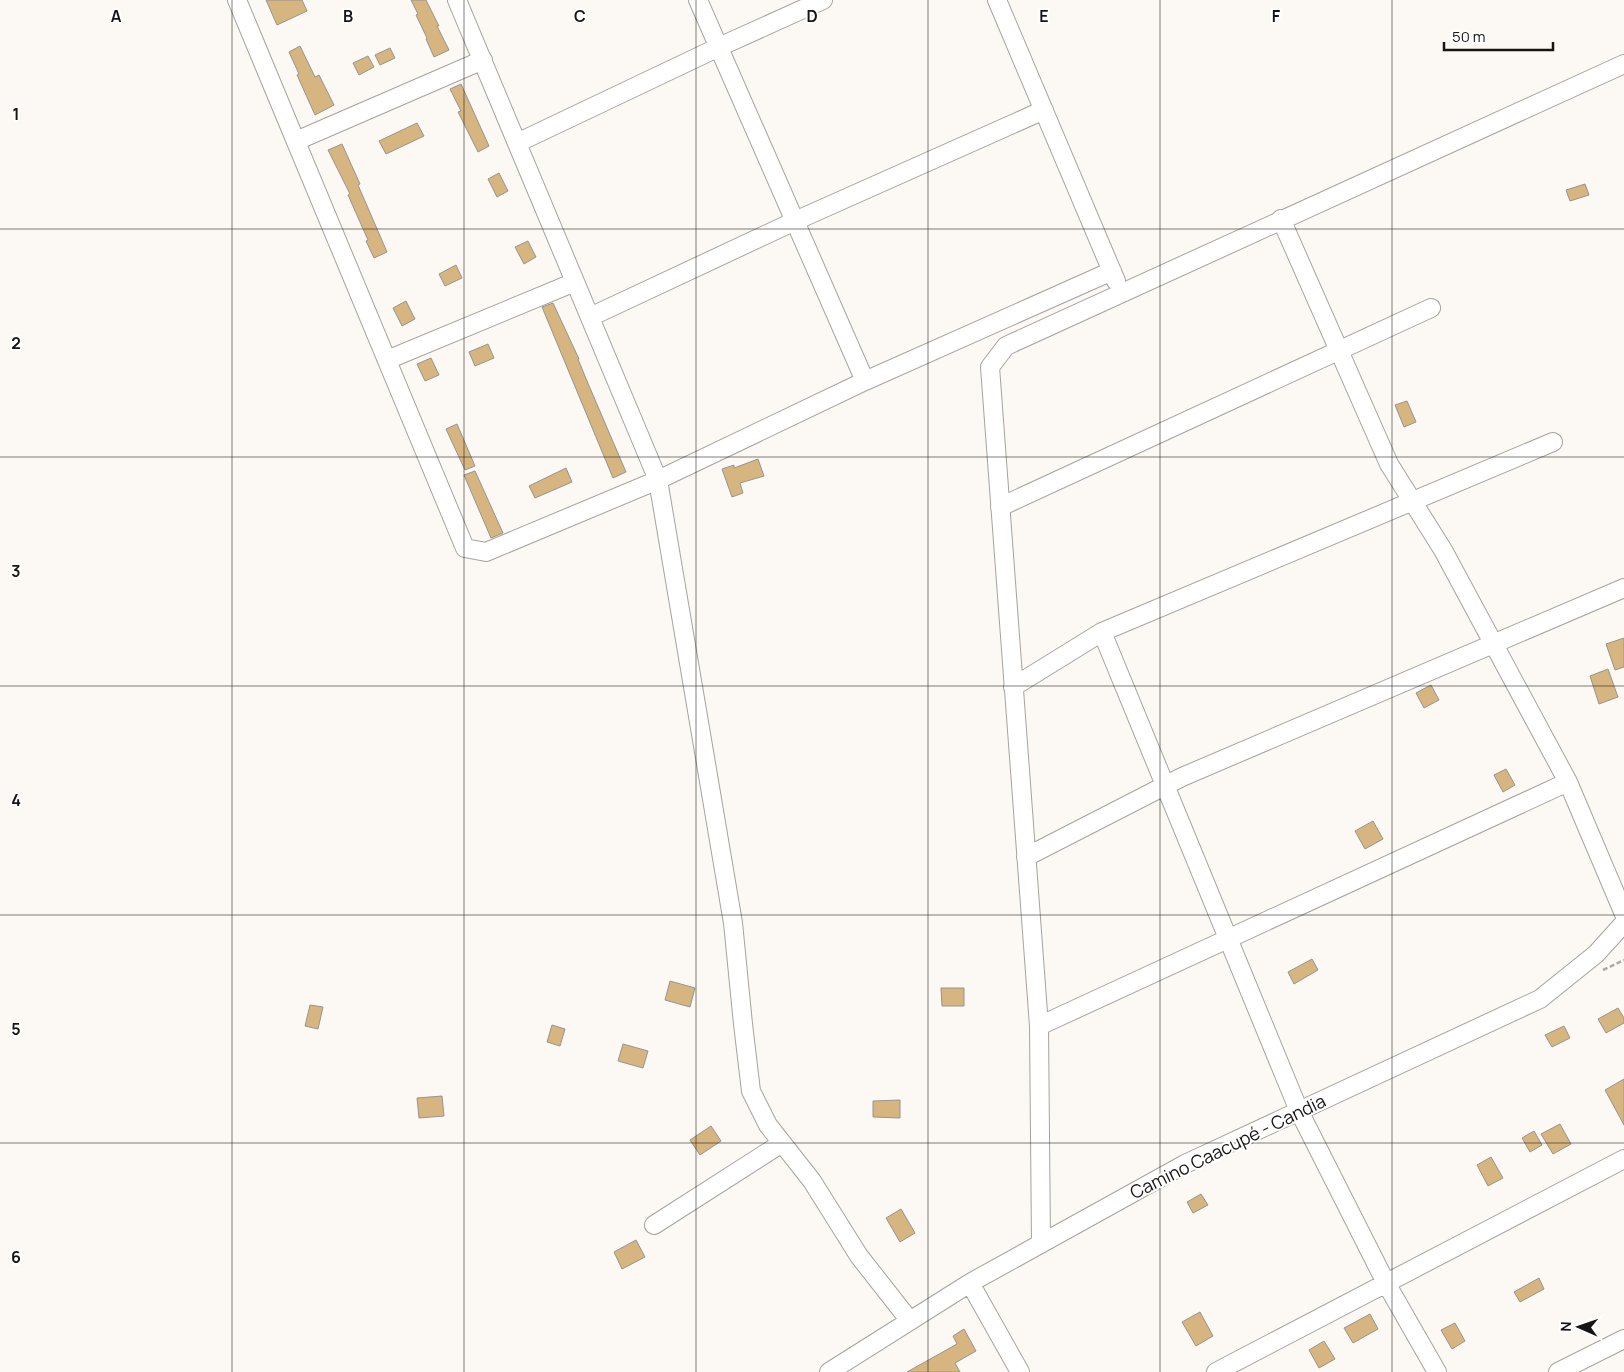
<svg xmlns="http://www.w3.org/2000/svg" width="1624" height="1372" font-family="Manrope,sans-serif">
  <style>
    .building { fill: #d7b580; stroke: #97948f }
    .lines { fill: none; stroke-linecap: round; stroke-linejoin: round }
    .minor-casing { stroke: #a6a39f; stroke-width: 20 }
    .path { stroke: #adaaa6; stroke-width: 2.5; stroke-dasharray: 5 2.5; stroke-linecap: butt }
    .minor { stroke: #fff; stroke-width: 18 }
    .grid { fill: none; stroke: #171514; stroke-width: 1; stroke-opacity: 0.55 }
    .labels { text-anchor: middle; stroke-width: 4; stroke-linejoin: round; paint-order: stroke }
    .street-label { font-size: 18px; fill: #171514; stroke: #fff }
    .grid-label { font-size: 16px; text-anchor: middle; font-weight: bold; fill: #171514; stroke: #fff; stroke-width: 4; stroke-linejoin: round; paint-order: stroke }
  </style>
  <rect width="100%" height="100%" fill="#fcf9f4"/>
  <path class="building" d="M266,0H302L307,11L277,25Z
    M411,0H426L439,26H437L449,50L434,57L426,39L427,38L416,15L418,14Z
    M300,46L315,77L319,75L334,105L315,115L297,75L299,74L289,52Z
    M390,48L395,58L380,65L375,55Z
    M368,56L374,67L359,75L353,63Z
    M461,84L489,146L478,152L458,112L461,111L450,89Z
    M417,123L424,136L386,154L379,141Z
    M342,144L360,184L358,185L387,252L374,258L366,241L368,240L348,195L350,194L328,150Z
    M499,173L508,191L497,197L488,179Z
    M1585,184L1589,195L1570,201L1566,190Z
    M528,241L536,257L524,264L515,247Z
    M456,265L462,278L445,286L439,274Z
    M406,301L415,319L402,326L393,308Z
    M553,303L579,359H578L587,381L626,472L613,478L542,307Z
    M488,344L494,358L475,366L469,352Z
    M431,358L439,375L425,381L417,364Z
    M1407,401L1416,422L1404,427L1395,405Z
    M457,424L475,466L465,470L446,429Z
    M758,459L764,476L740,483L743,493L732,497L722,469L734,465V468Z
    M566,468L572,482L535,498L529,486Z
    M475,471L503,533L491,538L464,475Z
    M1624,638V667L1615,670L1606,644Z
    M1608,669L1618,697L1599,704L1590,676Z
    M1431,685L1439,700L1424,708L1416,693Z
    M1506,769L1515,785L1503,792L1494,775Z
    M1373,821L1383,839L1365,849L1355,831Z
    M1312,959L1318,970L1294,984L1288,972Z
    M670,981L695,988L690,1007L665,1000Z
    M941,988H964V1006H942Z
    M310,1005L323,1007L318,1029L305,1026Z
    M1618,1008L1624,1018V1023L1606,1033L1598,1019Z
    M552,1025L565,1029L560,1046L547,1042Z
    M1564,1026L1570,1038L1552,1047L1545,1035Z
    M623,1044L648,1051L643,1068L618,1061Z
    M1624,1079V1125L1605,1090Z
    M442,1096L444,1116L419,1118L417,1098Z
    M900,1100V1118L873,1117V1101Z
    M1560,1124L1571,1144L1553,1154L1541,1134Z
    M711,1126L721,1141L700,1155L690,1140Z
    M1534,1131L1542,1145L1530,1152L1522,1138Z
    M1491,1157L1503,1178L1488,1186L1477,1165Z
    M1201,1194L1208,1205L1193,1213L1187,1202Z
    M901,1209L915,1233L900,1242L886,1218Z
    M636,1240L645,1257L622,1269L614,1252Z
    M1539,1278L1544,1289L1520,1302L1514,1292Z
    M1200,1312L1213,1336L1196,1346L1182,1322Z
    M1370,1314L1378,1329L1353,1343L1344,1328Z
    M1455,1323L1465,1341L1452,1349L1441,1330Z
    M964,1329L976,1351L955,1363L960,1372H907L957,1344L953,1336Z
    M1324,1341L1335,1359L1319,1368L1309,1350Z"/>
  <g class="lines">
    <defs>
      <path id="minor" d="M237,0L465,548L486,552L658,480L865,381L1112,271
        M457,0L658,480L733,923L743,1024L751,1091L768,1125L812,1181L859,1256L910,1321
        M698,0L865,381
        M997,0L1116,281
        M296,141L483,60
        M517,143L719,47L823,0
        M1281,219L1389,464L1443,550L1568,782L1624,914
        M590,317L795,221L1044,110
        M387,360L575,282
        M1000,507L1431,308
        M1102,632L1299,1111L1386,1283L1437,1372
        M1013,687L1102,632L1553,442
        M1026,857L1182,777L1624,588
        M1039,1026L1568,782
        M654,1225L782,1143
        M1041,1244L1039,1026L990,367L1006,346L1624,64
        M970,1283L1020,1372
        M829,1372L970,1283L1185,1164L1540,999L1596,954L1624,923
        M1216,1372L1624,1159
        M1558,1372L1624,1339"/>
    </defs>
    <use href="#minor" class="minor-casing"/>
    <path class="path" d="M1603,970L1624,960"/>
    <use href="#minor" class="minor"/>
  </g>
  <path class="grid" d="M232,0V1372M464,0V1372M696,0V1372M928,0V1372M1160,0V1372M1392,0V1372M0,229H1624M0,457H1624M0,686H1624M0,915H1624M0,1143H1624"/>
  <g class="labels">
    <g class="street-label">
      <text transform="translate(1228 1147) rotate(-26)" y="6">Camino Caacupé - Candia</text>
    </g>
  </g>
  <g class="grid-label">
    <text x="116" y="22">A</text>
    <text x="348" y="22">B</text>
    <text x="580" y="22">C</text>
    <text x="812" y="22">D</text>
    <text x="1044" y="22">E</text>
    <text x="1276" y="22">F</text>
    <text x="16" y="120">1</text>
    <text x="16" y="349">2</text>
    <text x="16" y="577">3</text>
    <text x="16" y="806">4</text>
    <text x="16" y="1035">5</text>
    <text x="16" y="1263">6</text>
  </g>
  <g transform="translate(1579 1327) rotate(272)" stroke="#ffffff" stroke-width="4" paint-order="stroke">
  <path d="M0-4L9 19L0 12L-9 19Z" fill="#171514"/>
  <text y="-8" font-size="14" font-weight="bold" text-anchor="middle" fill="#171514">N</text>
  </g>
  <path d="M1444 42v8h109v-8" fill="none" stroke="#171514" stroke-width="2.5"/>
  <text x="1452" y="42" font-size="15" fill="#171514" stroke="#ffffff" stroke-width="4" paint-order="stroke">50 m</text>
</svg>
